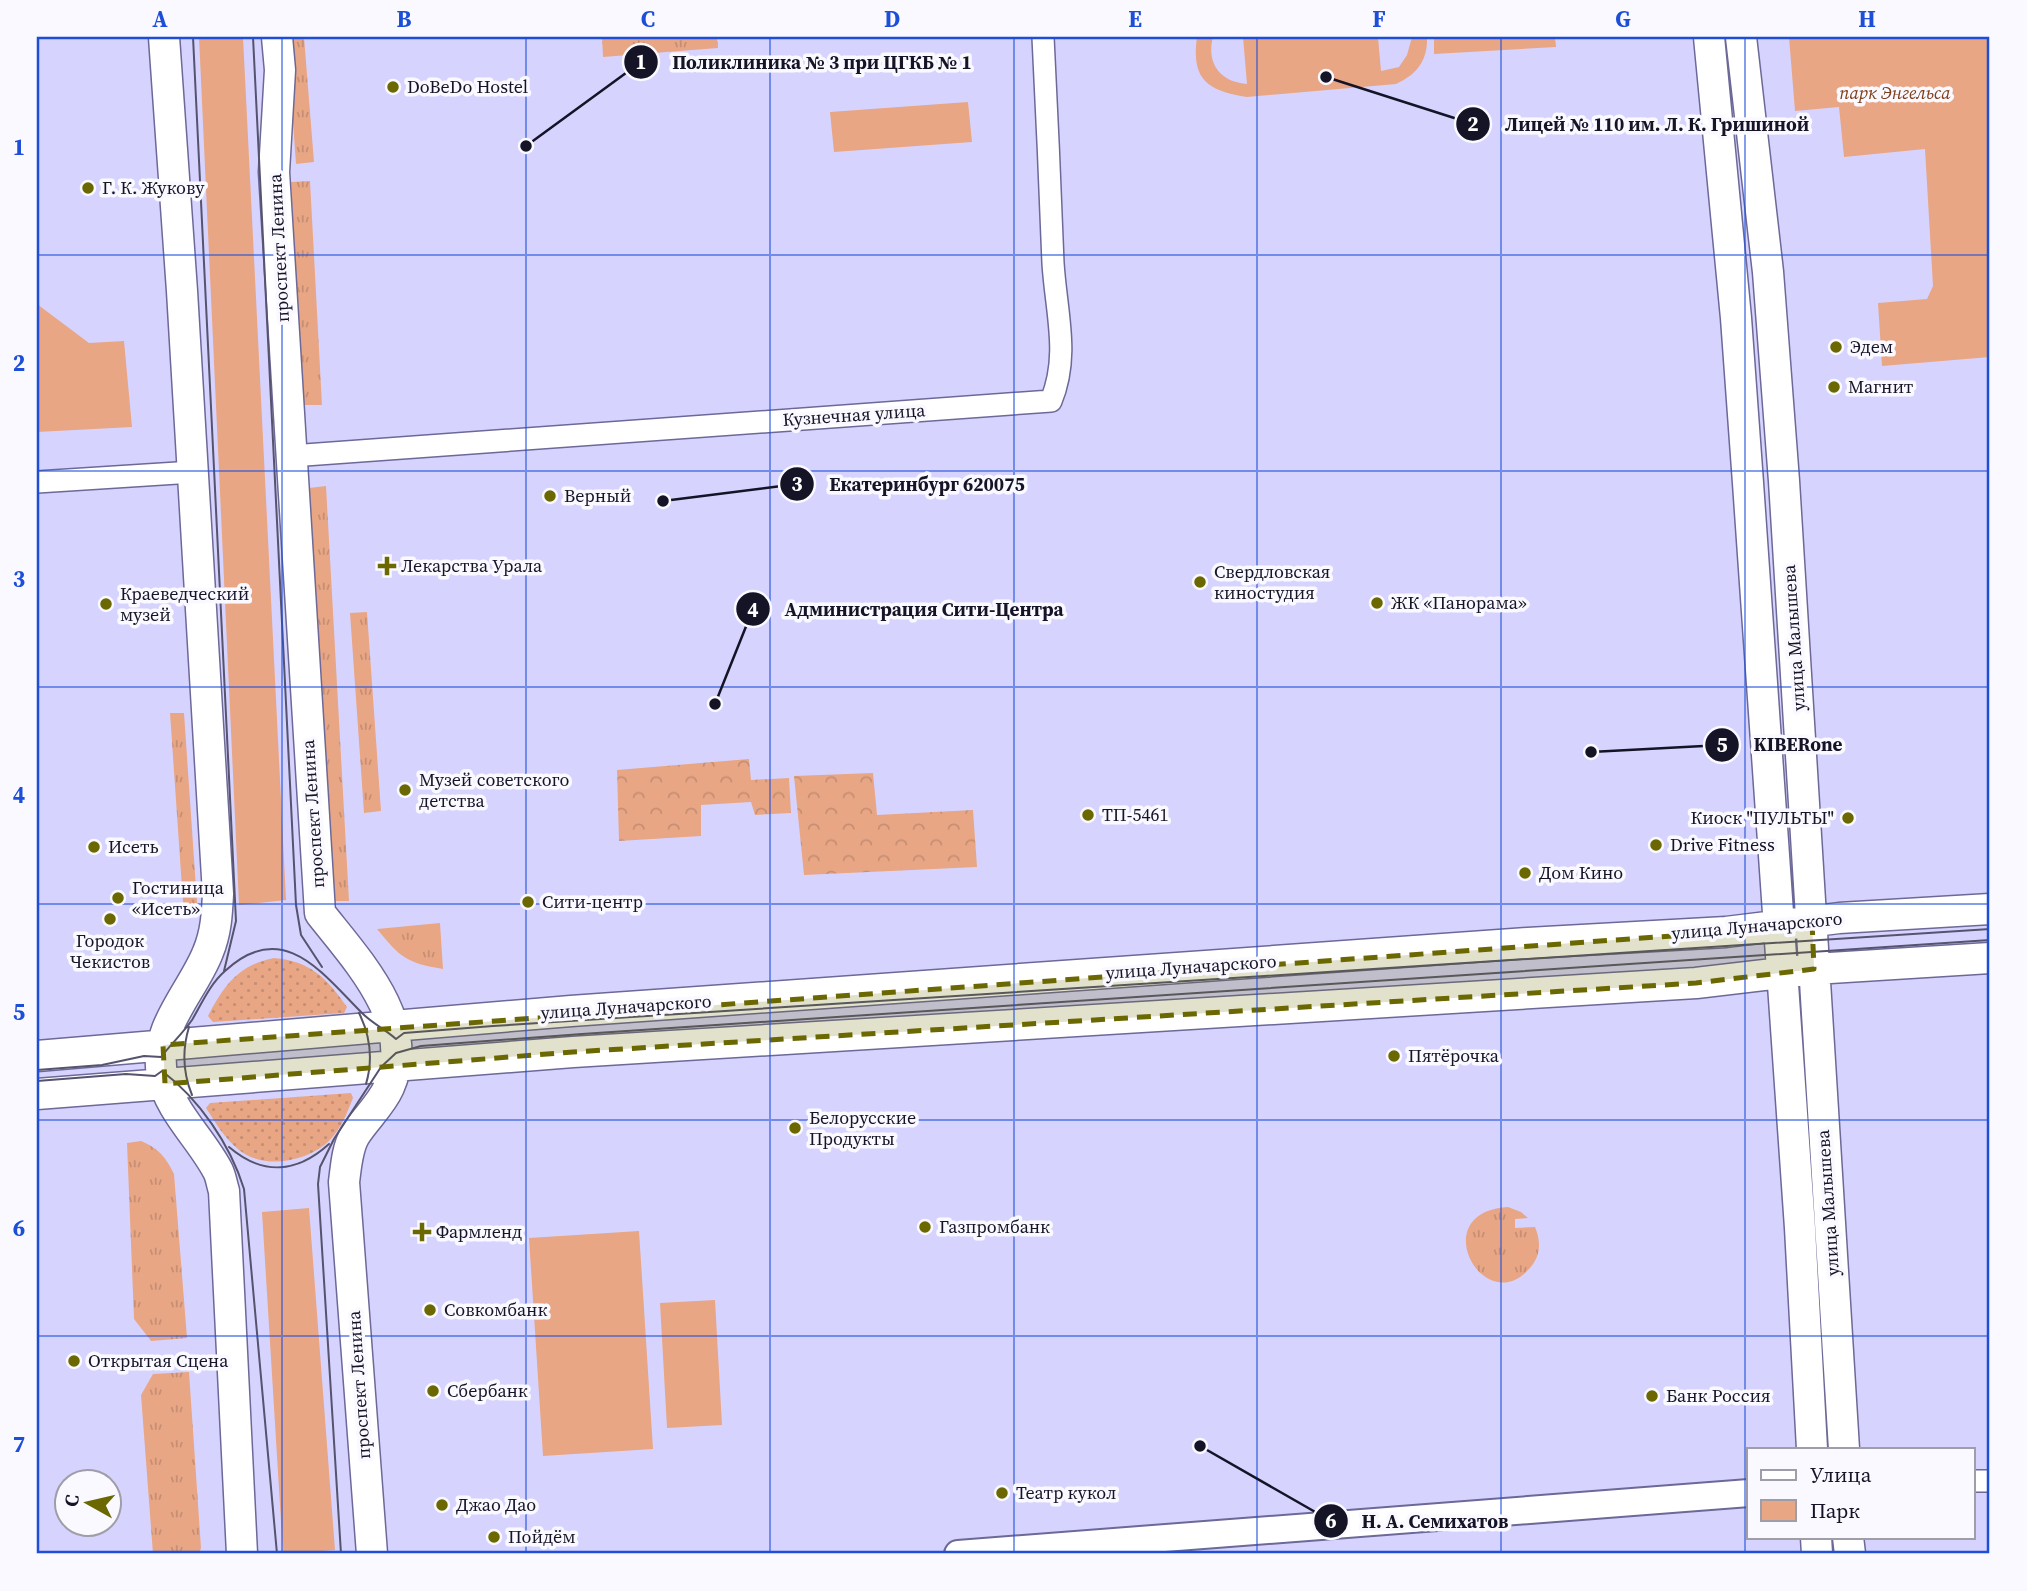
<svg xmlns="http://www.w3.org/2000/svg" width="2027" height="1591" font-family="'Source Serif 4',serif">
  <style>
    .grass { fill: url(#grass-tufts) }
    .forest { fill: url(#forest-crowns) }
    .park { fill: #e8a685 }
    .garden { fill: url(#garden-dots) }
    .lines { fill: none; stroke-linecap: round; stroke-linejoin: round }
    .minor-casing { stroke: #6c6898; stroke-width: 24 }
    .tertiary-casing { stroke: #6c6898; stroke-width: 30 }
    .secondary-casing { stroke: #6c6898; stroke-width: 33 }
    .minor { stroke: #fff; stroke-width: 21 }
    .tertiary { stroke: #fff; stroke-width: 26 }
    .secondary { stroke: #fff; stroke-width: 30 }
    .tram { stroke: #55536e; stroke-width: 2 }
    .marked { fill: #6b6801; fill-opacity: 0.2; stroke: #6b6801; stroke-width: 5; stroke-dasharray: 14 9; stroke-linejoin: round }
    .grid { fill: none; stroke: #1d4ed8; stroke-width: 2; stroke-opacity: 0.55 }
    .poi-dot { fill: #6b6801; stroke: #f9f9ff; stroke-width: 2.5 }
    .labels { text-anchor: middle; stroke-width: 7; stroke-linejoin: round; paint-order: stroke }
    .poi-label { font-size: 18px; fill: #151326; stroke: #f9f9ff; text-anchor: start }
    .park-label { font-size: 18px; font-style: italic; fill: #7e3d18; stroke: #f9f9ff }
    .street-label { font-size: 18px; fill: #151326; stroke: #f9f9ff }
    .leader { fill: none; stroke: #151326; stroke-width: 2.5 }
    .callout-dot { fill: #151326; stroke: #f9f9ff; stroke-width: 2.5 }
    .mark-label { font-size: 21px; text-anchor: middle; font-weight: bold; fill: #fff }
    .callout-label { font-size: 19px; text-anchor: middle; font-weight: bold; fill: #151326; stroke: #f9f9ff; stroke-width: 7; stroke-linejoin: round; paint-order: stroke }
    .neatline { fill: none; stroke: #1d4ed8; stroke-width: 2.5 }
    .grid-label { font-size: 23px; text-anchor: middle; font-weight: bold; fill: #1d4ed8 }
  </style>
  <defs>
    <pattern id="grass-tufts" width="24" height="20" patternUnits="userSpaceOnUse" patternTransform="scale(1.75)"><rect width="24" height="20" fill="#e8a685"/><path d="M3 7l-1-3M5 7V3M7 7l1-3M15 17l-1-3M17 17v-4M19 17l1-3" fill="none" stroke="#c68e73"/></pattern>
    <pattern id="forest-crowns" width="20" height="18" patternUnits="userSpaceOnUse" patternTransform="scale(1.75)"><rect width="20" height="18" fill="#e8a685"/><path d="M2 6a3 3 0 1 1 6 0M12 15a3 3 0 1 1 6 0" fill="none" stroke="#c68e73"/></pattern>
    <pattern id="garden-dots" width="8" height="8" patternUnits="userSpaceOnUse" patternTransform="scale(1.75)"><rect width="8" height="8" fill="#e8a685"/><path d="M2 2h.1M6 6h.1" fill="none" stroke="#c68e73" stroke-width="1.8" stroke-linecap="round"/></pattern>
  </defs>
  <rect width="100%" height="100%" fill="#d6d4fe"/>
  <path class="grass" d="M287,37H304L314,162L296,164Z
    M602,37H717L718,48L603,57Z
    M310,181L322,405H303L291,182Z
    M326,486L349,901H335L309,488Z
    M367,612L381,811L364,813L350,613Z
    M170,713H184L198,917H184Z
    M440,923L443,969C406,963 400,957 377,929Z
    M141,1141C158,1148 166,1157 174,1174L187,1338L151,1341L134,1319L127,1143Z
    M1508,1207L1521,1212L1528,1218L1515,1219V1228L1535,1227C1541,1241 1541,1256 1530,1268C1484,1321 1424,1212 1508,1207Z
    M189,1372L201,1548L199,1554H153L141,1395L153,1374Z"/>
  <path class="forest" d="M749,759L751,780L789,778L791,813L755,815L751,802L701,805V836L619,841L617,770Z
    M873,773L877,815L973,810L977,867L804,875L794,776Z"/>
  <path class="park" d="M199,37H243L286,900L239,905Z
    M1197,37H1213C1206,63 1220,82 1247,84L1243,37H1378L1381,71L1399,67L1407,55L1412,37H1427C1428,61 1416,75 1396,84L1247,97C1207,91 1191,79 1197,37Z
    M1434,37H1555L1556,47L1434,54Z
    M1789,37H1990V357L1882,366L1878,303L1927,299L1933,286L1925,149L1844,157L1839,107L1795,111Z
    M968,102L972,142L834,152L830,112Z
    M37,304L89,343L124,341L132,427L37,432Z
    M309,1208L335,1550L283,1554L262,1212Z
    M639,1231L653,1449L543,1456L529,1238Z
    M715,1300L722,1425L667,1428L660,1303Z"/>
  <path class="garden" d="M274,958C310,961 327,978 347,1007L344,1013L213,1022L208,1016C224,986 238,965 274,958Z
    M351,1093L353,1098C347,1113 341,1129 329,1141C307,1162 264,1170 239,1150C225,1139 215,1122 206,1108L210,1103Z"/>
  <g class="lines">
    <defs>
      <path id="minor" d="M291,456L1051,401C1070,355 1056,312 1053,263C1050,188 1047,112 1043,37
        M37,482L193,472
        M1973,1481H1990"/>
      <path id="tertiary" d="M958,1554L1749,1493"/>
      <path id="secondary" d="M164,37L182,291L218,894C217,914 216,933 208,952C193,991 153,1028 162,1074C169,1111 201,1138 218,1171C221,1177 222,1185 224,1191L242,1554
        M277,37L280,70L274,172L320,913C356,959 418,1023 389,1087C381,1105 365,1119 355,1135C347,1148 346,1167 344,1182L372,1554
        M1709,37L1736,318L1748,483L1800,1228L1812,1449
        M1741,37L1768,272L1784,481L1844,1449
        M37,1056L571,1011L1528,943L1726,932L1839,918L1990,909
        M37,1094L573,1052L1696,983L1814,969L1990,958
        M1816,1537L1817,1554
        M1848,1537L1850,1554"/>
    </defs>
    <use href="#minor" class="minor-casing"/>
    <use href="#tertiary" class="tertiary-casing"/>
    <use href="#secondary" class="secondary-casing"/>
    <use href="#minor" class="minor"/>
    <use href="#tertiary" class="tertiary"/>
    <use href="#secondary" class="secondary"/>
    <path class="tram" d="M193,37L236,921L224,971
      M253,37L296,905L301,935L322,967
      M359,1013C370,1035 373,1060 366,1084
      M189,1027C182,1050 183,1073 192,1095
      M37,1070L102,1065L144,1056L161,1057C171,1044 183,1033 192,1020C202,1003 210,984 225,971C283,917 323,974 362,1013C373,1024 385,1029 396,1039L404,1033L493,1026L1990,929
      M37,1081L126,1074L155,1076L162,1071C199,1099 230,1144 244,1189L277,1554
      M229,1147C263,1176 297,1173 329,1144
      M341,1554L318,1184L320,1167L334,1139L381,1067L396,1053L421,1046L582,1034L1990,940"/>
  </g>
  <path class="marked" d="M1812,921L1814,969L1696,983L573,1052L165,1084L163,1045L1726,932Z"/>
  <path class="grid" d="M282,37V1554M526,37V1554M770,37V1554M1014,37V1554M1257,37V1554M1501,37V1554M1745,37V1554M37,255H1990M37,471H1990M37,687H1990M37,904H1990M37,1120H1990M37,1336H1990"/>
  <g class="poi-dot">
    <circle cx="393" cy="87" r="7"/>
    <circle cx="88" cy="188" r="7"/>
    <circle cx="1836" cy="347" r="7"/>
    <circle cx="1834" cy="387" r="7"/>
    <circle cx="550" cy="496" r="7"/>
    <path d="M383.5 555.5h7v7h7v7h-7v7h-7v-7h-7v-7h7z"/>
    <circle cx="1200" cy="582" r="7"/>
    <circle cx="1377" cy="603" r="7"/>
    <circle cx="106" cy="604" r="7"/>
    <circle cx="405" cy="790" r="7"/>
    <circle cx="1088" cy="815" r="7"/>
    <circle cx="1848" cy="818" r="7"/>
    <circle cx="1656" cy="845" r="7"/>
    <circle cx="94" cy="847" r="7"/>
    <circle cx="1525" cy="873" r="7"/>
    <circle cx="118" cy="898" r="7"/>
    <circle cx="528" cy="902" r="7"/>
    <circle cx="110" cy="919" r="7"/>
    <circle cx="1394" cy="1056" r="7"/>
    <circle cx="795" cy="1128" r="7"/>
    <circle cx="925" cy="1227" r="7"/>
    <path d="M418.5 1221.5h7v7h7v7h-7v7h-7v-7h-7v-7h7z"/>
    <circle cx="430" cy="1310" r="7"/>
    <circle cx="74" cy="1361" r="7"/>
    <circle cx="433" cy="1391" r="7"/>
    <circle cx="1652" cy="1396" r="7"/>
    <circle cx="1002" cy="1493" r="7"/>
    <circle cx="442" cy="1505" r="7"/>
    <circle cx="494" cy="1537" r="7"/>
  </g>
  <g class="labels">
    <g class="poi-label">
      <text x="407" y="93">DoBeDo Hostel</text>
      <text x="102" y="194">Г. К. Жукову</text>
      <text x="1850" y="353">Эдем</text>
      <text x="1848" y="393">Магнит</text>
      <text x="564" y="502">Верный</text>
      <text x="401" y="572">Лекарства Урала</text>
      <text x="1214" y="578">Свердловская<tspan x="1214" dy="21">киностудия</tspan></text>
      <text x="120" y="600">Краеведческий<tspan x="120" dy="21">музей</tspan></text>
      <text x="1391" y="609">ЖК «Панорама»</text>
      <text x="419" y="786">Музей советского<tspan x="419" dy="21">детства</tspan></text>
      <text x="1102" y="821">ТП-5461</text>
      <text x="1834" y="824" text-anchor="end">Киоск "ПУЛЬТЫ"</text>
      <text x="1670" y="851">Drive Fitness</text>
      <text x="108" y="853">Исеть</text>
      <text x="1539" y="879">Дом Кино</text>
      <text x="132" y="894">Гостиница<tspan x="132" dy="21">«Исеть»</tspan></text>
      <text x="542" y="908">Сити-центр</text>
      <text x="110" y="947" text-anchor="middle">Городок<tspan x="110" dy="21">Чекистов</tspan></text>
      <text x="1408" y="1062">Пятёрочка</text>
      <text x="809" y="1124">Белорусские<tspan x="809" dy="21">Продукты</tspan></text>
      <text x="939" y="1233">Газпромбанк</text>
      <text x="436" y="1238">Фармленд</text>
      <text x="444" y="1316">Совкомбанк</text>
      <text x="88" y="1367">Открытая Сцена</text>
      <text x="447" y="1397">Сбербанк</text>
      <text x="1666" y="1402">Банк Россия</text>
      <text x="1016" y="1499">Театр кукол</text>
      <text x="456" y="1511">Джао Дао</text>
      <text x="508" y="1543">Пойдём</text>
    </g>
    <g class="park-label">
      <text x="1895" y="99">парк Энгельса</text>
    </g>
    <g class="street-label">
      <text transform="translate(279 248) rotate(-93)" y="6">проспект Ленина</text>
      <text transform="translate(854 415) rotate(-4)" y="6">Кузнечная улица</text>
      <text transform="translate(1794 638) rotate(-94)" y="6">улица Малышева</text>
      <text transform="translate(313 814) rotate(-94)" y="6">проспект Ленина</text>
      <text transform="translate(1757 926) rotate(-5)" y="6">улица Луначарского</text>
      <text transform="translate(1191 967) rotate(-4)" y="6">улица Луначарского</text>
      <text transform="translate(626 1007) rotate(-4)" y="6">улица Луначарского</text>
      <text transform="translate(1828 1203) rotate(-94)" y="6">улица Малышева</text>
      <text transform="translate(359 1385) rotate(-94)" y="6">проспект Ленина</text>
    </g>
  </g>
  <path class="leader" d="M526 146L641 62M1326 77L1473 124M663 501L797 484M715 704L753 609M1591 752L1722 745M1200 1446L1331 1521"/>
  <g class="callout-dot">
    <circle cx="526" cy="146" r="7"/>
    <circle cx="1326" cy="77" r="7"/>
    <circle cx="663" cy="501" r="7"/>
    <circle cx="715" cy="704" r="7"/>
    <circle cx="1591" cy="752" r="7"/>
    <circle cx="1200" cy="1446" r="7"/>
    <circle cx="641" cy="62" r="18"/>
    <circle cx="1473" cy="124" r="18"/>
    <circle cx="797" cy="484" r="18"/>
    <circle cx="753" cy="609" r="18"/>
    <circle cx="1722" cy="745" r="18"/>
    <circle cx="1331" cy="1521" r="18"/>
  </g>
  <g class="mark-label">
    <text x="641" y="69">1</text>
    <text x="1473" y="131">2</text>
    <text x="797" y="491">3</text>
    <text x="753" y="617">4</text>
    <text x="1722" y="752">5</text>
    <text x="1331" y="1528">6</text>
  </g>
  <g class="callout-label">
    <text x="822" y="69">Поликлиника № 3 при ЦГКБ № 1</text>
    <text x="1657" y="131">Лицей № 110 им. Л. К. Гришиной</text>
    <text x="927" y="491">Екатеринбург 620075</text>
    <text x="924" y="616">Администрация Сити-Центра</text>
    <text x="1798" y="751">KIBERone</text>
    <text x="1435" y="1528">Н. А. Семихатов</text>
  </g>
  <rect width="2027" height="1591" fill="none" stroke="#f9f9ff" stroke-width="77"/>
  <rect x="1747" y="1448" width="228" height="91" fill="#f9f9ff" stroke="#9e9da8" stroke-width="2"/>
  <rect x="1761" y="1470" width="35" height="10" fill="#ffffff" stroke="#9e9da8" stroke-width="2"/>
  <text x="1810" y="1482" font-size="21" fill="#151326">Улица</text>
  <rect x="1761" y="1500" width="35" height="21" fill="#e8a685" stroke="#9e9da8" stroke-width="2"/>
  <text x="1810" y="1518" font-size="21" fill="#151326">Парк</text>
  <g transform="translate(88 1503) rotate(278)"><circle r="33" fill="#f9f9ff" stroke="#9e9da8" stroke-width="2"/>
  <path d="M0-5L12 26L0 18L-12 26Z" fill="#6b6801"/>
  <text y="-10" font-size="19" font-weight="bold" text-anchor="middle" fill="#151326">С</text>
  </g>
  <rect x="38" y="38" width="1950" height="1514" class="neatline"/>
  <g class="grid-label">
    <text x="160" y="27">A</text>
    <text x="404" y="27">B</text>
    <text x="648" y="27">C</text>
    <text x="892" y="27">D</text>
    <text x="1135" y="27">E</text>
    <text x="1379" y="27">F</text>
    <text x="1623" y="27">G</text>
    <text x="1867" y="27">H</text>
    <text x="19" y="155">1</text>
    <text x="19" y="371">2</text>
    <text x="19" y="587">3</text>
    <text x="19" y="803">4</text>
    <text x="19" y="1020">5</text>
    <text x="19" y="1236">6</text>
    <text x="19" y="1452">7</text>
  </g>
</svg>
